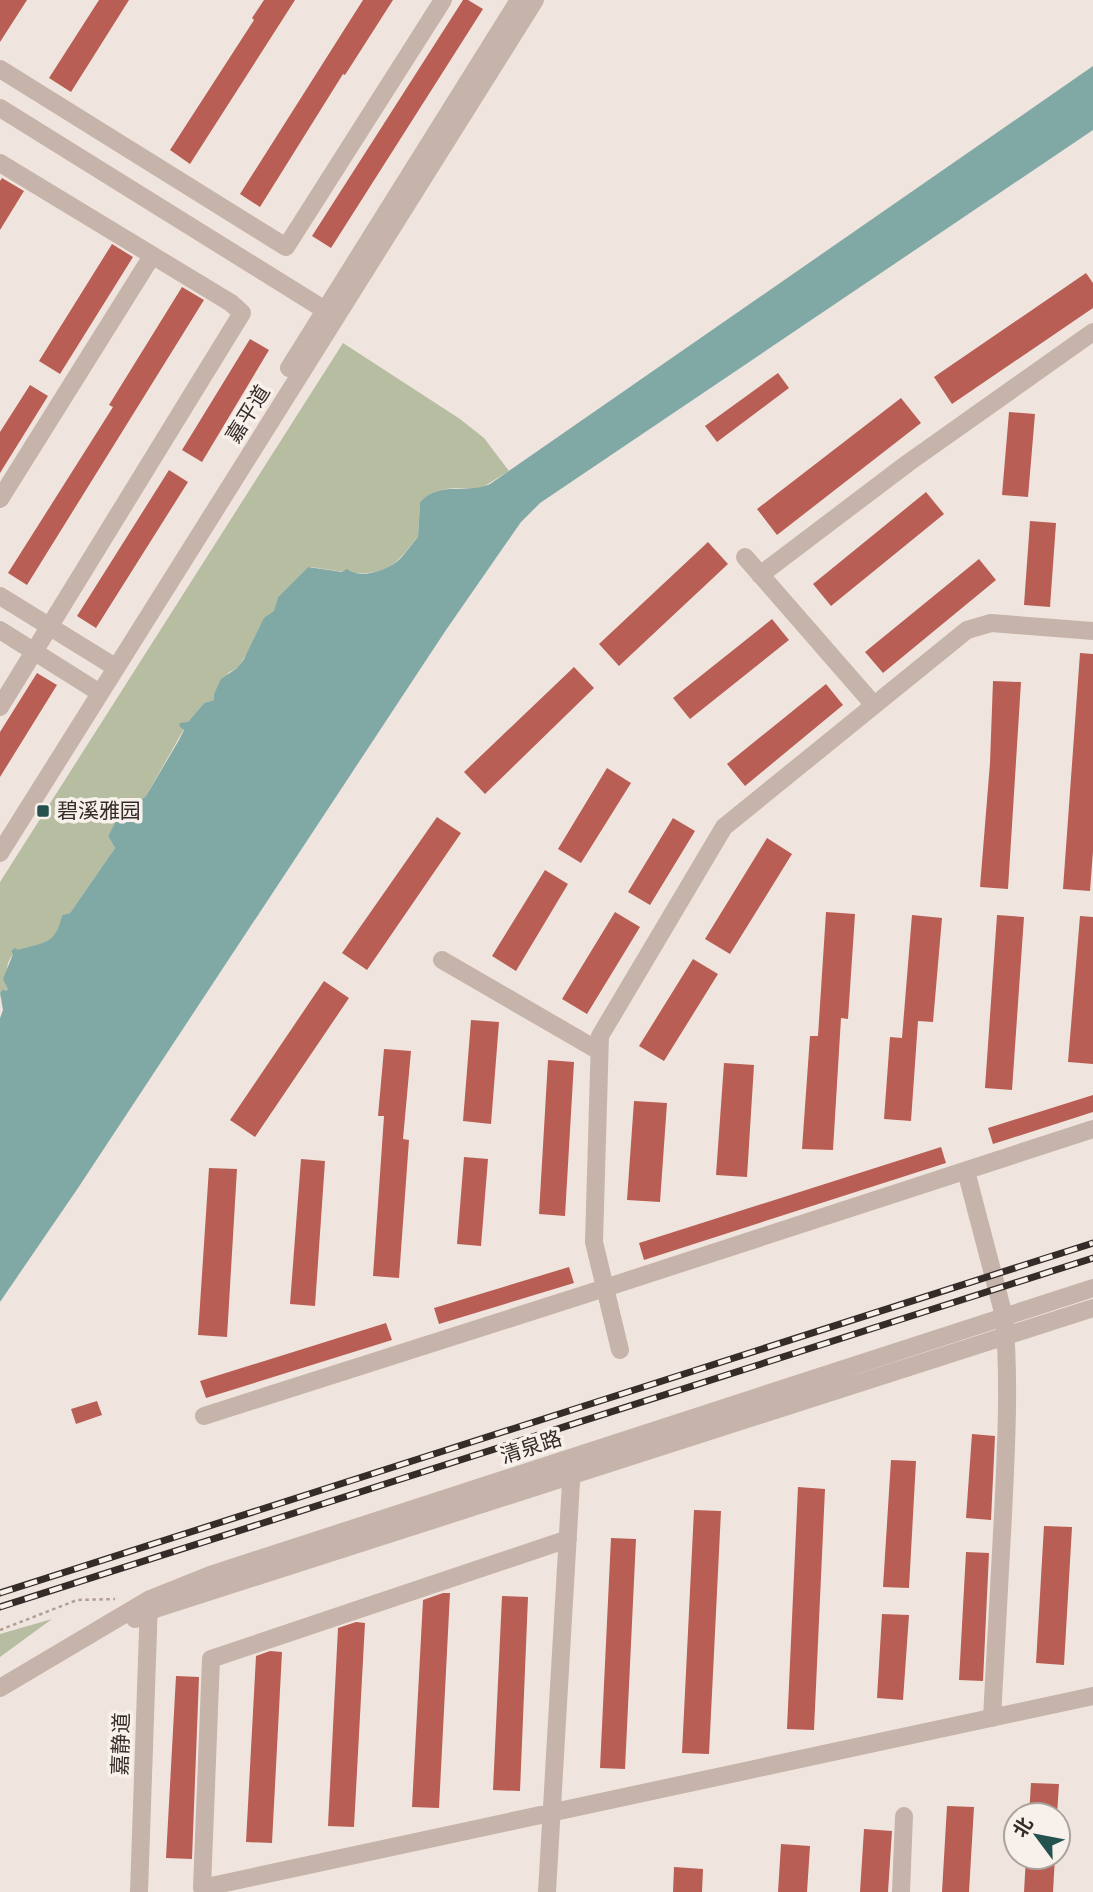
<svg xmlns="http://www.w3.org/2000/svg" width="1093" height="1892" font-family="Signika,'Noto Sans SC',sans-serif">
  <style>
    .green { fill: #b7bda0 }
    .water { fill: #80a9a6 }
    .building { fill: #b85e54 }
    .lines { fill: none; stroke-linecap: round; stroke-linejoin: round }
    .path { stroke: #b29e96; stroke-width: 2.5; stroke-dasharray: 3.5 3.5; stroke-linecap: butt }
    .minor { stroke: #c6b4ab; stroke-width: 18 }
    .rail-casing { stroke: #352c2a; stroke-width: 7 }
    .rail { stroke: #f8f0ea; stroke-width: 4.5; stroke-dasharray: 13; stroke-linecap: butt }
    .poi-dot { fill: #24524f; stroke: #f8f0ea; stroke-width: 2.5 }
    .labels { text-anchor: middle; stroke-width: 7; stroke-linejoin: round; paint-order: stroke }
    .street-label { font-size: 21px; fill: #352c2a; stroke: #f8f0ea }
    .poi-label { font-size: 21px; fill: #352c2a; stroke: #f8f0ea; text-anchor: start }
  </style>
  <rect width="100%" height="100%" fill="#f0e5de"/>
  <path class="green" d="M343,343L460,419L484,438L509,471L478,490C458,486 434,487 420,502L418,537C411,543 407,552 400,558C375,584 339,569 308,567L278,597L274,612L258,631L249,651L237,668L228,673L214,700L204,703L188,722L146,796L119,818L108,836L115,848L70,913L62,915C61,922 59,930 55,936C39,958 0,932 8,989L6,991L3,989L0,993V882Z
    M52,1619L0,1657V1634Z"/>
  <path class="water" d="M1093,66V130L540,503L521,522L446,630L78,1188L0,1302V1018L3,1010L0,993L3,989L6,991L8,989L3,979L13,954L11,951L15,948L18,950C44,942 56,945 62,915L70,913L115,848L108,836L118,818L146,796L179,740L184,730L179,726L180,723L188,722L204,703L214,700V694L221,679L237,668L244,659L264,618L274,611L278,597L308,567L342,572L347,569C361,580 388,570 400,559C407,552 411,544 418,537L420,502C441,480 467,495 490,484Z"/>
  <path class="building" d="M0,0H27L0,42Z
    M99,0H129L71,92L49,78Z
    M264,0H295L190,164L170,150L254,20L252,18Z
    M363,0H393L345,75L343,74L260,207L240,194Z
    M463,0H468L483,9L331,248L312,236Z
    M2,178L24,191L0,230V181Z
    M112,244L133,257L60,374L39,361Z
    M1086,273L1093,283V308L952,404L934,377Z
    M182,287L204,300L27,585L8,573L113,407L109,405Z
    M250,339L269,350L202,462L182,450Z
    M778,373L789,388L717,442L705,426Z
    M30,385L48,396L0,473V432Z
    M901,398L921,423L777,535L757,509Z
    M1009,412L1035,414L1028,497L1002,495Z
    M169,470L188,482L96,628L77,616Z
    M926,492L944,514L831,606L813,584Z
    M1030,521L1056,523L1050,607L1024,605Z
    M708,542L728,564L619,666L599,644Z
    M979,559L996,580L883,673L865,652Z
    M772,619L789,640L690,719L673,698Z
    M1080,653L1093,654V851L1090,891L1063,889Z
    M574,667L594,688L485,794L464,772Z
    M37,673L57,685L0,777V732Z
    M993,681L1021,682L1008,889L980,887L990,763Z
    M826,684L843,705L745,786L727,764Z
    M607,768L631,783L581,863L558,849Z
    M437,817L461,833L367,970L342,953Z
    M673,818L695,831L650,905L628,892Z
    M767,838L792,854L730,954L705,939Z
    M545,870L568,884L516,971L492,956Z
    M615,912L640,927L587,1014L562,999Z
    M826,912L855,914L848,1019L841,1018L833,1150L802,1149L810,1036H818Z
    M912,915L942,918L933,1022L918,1021L911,1121L884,1119L890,1037L902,1038Z
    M997,915L1024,917L1012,1090L985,1088Z
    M1080,916L1093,917V1064L1068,1062Z
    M693,959L718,974L664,1061L639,1046Z
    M324,981L349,998L255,1137L230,1120Z
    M471,1020L499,1022L491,1124L463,1121Z
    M384,1049L411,1051L403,1139L409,1140L399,1278L373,1276L384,1116H378Z
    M548,1060L574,1062L565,1216L539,1214Z
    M724,1063L754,1065L747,1177L716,1175Z
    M1093,1095V1112L993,1144L988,1128Z
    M634,1101L667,1103L660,1202L627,1200Z
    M941,1147L946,1163L644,1260L639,1243Z
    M464,1157L488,1159L481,1246L457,1244Z
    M301,1159L325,1161L315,1306L290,1304Z
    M209,1168L237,1169L227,1337L198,1335Z
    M569,1267L574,1283L439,1324L434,1308Z
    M386,1323L392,1340L206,1398L200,1381Z
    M97,1401L102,1415L76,1424L71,1409Z
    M972,1434L995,1436L991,1520L966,1518Z
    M891,1460L916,1461L909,1588L883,1587Z
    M798,1487L825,1489L814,1730L787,1729Z
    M694,1510L721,1511L709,1754L682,1753Z
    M1044,1526L1072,1527L1064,1665L1036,1663Z
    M611,1538L636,1539L625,1769L600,1768Z
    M966,1552L989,1553L983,1681L959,1680Z
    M443,1593H450L439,1808L412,1807L423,1600Z
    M502,1596L528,1597L520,1791L493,1790Z
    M882,1614L909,1615L903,1700L877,1698Z
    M356,1622L365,1623L354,1827L328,1826L338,1628Z
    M270,1651L282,1652L272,1843L246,1842L256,1656Z
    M176,1676L199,1677L192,1859L166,1858Z
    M1031,1783L1059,1784L1057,1815H1029Z
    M947,1806L974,1807L969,1892H942Z
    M864,1829L892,1831L888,1892H860Z
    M781,1844L810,1846L807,1892H778Z
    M1026,1857H1055L1053,1892H1024Z
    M674,1867L703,1869L702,1892H673Z"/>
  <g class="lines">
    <path class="path" d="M0,1630L77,1600L115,1599"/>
    <path class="minor" d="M0,69L286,247L443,0
      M0,108L333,315
      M0,163L231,303L242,313L0,707
      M289,368L519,0
      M0,499L152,256
      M745,557L874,705
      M760,575L908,463L1093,332
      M0,596L115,667
      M0,630L100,693
      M0,853L535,0
      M442,960L599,1051
      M966,1171L1004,1316C1010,1382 1006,1449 1003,1515C999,1583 996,1650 992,1718
      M620,1350L594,1242L600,1036L724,827L967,630L991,623L1093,631
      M204,1416L605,1288L1093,1129
      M568,1539L211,1659L202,1888L1093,1696
      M135,1619L149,1611L1093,1308
      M0,1688L150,1599L210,1575L1093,1288
      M139,1892L149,1602
      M547,1892L572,1465
      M901,1892L904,1816"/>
    <defs>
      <path id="rail" d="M0,1593L1093,1243
        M0,1607L1093,1258"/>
    </defs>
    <use href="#rail" class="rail-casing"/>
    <use href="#rail" class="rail"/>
  </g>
  <rect class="poi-dot" x="36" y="804" width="14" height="14" rx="3.5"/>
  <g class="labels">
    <g class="street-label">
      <text transform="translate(248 414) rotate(-58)" y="7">嘉平道</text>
      <text transform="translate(531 1447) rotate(-18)" y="7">清泉路</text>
      <text transform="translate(121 1744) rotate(-88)" y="7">嘉静道</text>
    </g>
    <g class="poi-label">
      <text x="57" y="818">碧溪雅园</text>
    </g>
  </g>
  <g transform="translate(1037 1836) rotate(302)"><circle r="33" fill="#f8f0ea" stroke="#aaa29d" stroke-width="2"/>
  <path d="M0-5L12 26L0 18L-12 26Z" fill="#24524f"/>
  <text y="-10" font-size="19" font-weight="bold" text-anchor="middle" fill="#352c2a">北</text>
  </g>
</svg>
